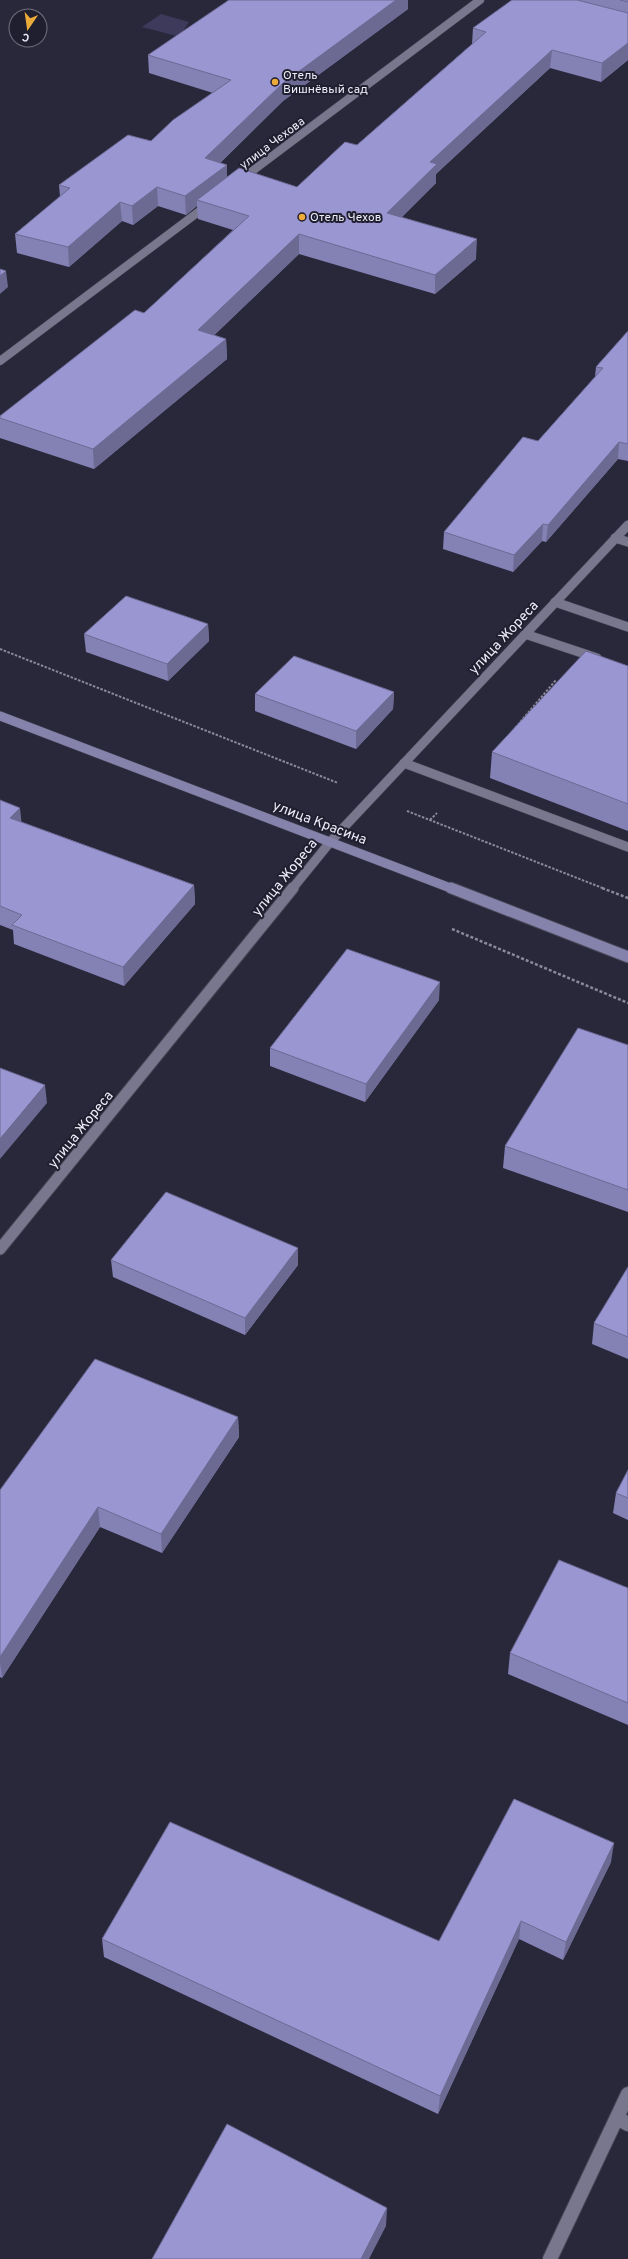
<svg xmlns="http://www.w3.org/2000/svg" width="628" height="2259" font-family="Overpass,sans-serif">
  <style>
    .green { fill: #3d3a5c }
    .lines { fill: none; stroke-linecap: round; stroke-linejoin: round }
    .service-casing { stroke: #474655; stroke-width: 10 }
    .minor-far3-casing { stroke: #474655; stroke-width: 9 }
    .minor-far2-casing { stroke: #474655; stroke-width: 10 }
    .minor-far1-casing { stroke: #474655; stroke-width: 13 }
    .minor-casing { stroke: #474655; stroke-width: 16 }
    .tertiary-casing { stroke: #474655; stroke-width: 16 }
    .secondary-far1-casing { stroke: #474655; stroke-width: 10 }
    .secondary-casing { stroke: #474655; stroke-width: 13 }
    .path-far1 { stroke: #8a8a99; stroke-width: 2; stroke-dasharray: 2.5 1.5; stroke-linecap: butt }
    .path { stroke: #8a8a99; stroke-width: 2.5; stroke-dasharray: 3 2; stroke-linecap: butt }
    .service { stroke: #78778d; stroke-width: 9 }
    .minor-far3 { stroke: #78778d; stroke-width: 8 }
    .minor-far2 { stroke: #78778d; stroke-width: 9 }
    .minor-far1 { stroke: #78778d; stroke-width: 11 }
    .minor { stroke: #78778d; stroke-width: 14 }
    .tertiary { stroke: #78778d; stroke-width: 14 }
    .secondary-far1 { stroke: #8582ac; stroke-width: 9 }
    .secondary { stroke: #8582ac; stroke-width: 11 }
    .wall { fill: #8481b5 }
    .shaded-wall { fill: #6c6993 }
    .building { fill: #9a96d2; stroke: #6c6993 }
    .poi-dot { fill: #ebaa39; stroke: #201f30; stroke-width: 1.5 }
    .labels { text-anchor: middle; stroke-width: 4; stroke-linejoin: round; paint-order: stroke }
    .far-poi-label { font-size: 12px; fill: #ededf9; stroke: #201f30; text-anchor: start }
    .far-street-label { font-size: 12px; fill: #ededf9; stroke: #201f30 }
    .street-label { font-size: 14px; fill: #ededf9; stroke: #201f30 }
  </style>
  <rect width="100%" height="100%" fill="#29283a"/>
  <path class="green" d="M161,14L189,22L183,31L192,40L142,27Z"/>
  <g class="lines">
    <defs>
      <path id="service" d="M615,538L628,542
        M555,602L628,627
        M525,634L597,658
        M404,763L628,847"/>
      <path id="minor-far3" d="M239,181L480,0
        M0,361L209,204"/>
      <path id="minor-far2" d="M292,889L331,841L628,525"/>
      <path id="minor-far1" d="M0,1249L293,888"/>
      <path id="minor" d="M617,2118L628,2124"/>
      <path id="tertiary" d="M550,2259L628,2094"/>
      <path id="secondary-far1" d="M0,716L453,889"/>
      <path id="secondary" d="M451,888L628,957"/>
    </defs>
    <use href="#service" class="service-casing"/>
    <use href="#minor-far3" class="minor-far3-casing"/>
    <use href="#minor-far2" class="minor-far2-casing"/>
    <use href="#minor-far1" class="minor-far1-casing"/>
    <use href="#minor" class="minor-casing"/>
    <use href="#tertiary" class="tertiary-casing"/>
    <use href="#secondary-far1" class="secondary-far1-casing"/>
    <use href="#secondary" class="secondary-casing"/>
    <path class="path-far1" d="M0,649L338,783
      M515,728L556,680
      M407,811L605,889
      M430,820L437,813"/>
    <path class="path" d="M602,888L628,898
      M452,929L628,1003"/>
    <use href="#service" class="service"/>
    <use href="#minor-far3" class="minor-far3"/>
    <use href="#minor-far2" class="minor-far2"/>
    <use href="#minor-far1" class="minor-far1"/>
    <use href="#minor" class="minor"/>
    <use href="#tertiary" class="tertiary"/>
    <use href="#secondary-far1" class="secondary-far1"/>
    <use href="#secondary" class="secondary"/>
  </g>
  <path class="wall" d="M229,0H408V9L283,101L220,163L227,165V177L297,187L357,145L472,44L473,28L512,0H628V60L601,82L550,68L436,174V183L402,217L476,259L435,294L299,254L214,335L226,339L227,359L94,469L0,438V416L144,313L233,230L198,219L197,206L186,215L158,206L133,225L122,221L69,267L17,253L15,234L60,197L59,185L151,141L213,93L149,73L148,55Z
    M628,331V461L618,459L546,542L542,541L513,572L443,549L444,532L538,441L595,377L596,367Z
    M208,624L209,641L168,681L86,652L84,634Z
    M628,666V831L490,778L492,752Z
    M394,692L393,709L356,749L255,711V694Z
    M0,800L22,822L194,885L195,904L124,986L14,944L13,930L0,925Z
    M439,1000L365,1102L270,1066V1048Z
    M628,1045V1212L503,1168L505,1146Z
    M111,1260L298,1265L245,1335L113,1277Z
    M628,1267V1359L592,1344L594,1323Z
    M238,1417L239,1437L162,1553L100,1527L2,1678L0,1677V1490Z
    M628,1470V1520L613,1513L616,1493Z
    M628,1588V1725L508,1674L510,1653Z
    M611,1862L563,1960L519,1939L438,2114L104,1957L102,1939L439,1941Z"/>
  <path class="shaded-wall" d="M396,0H408V9L283,101L206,177L205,158L283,83Z
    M628,43V60L601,82L602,63Z
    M552,50L550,68L436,174V183L386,232L387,213L430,162Z
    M227,165V184L197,200V206L186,215L185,196Z
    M157,187L158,206L133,225L132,206Z
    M120,202L122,221L69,267L68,247Z
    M299,234V254L199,350L198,330Z
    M477,239L476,259L435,294V275Z
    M6,271L8,287L0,294V276Z
    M226,339L227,359L94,469L93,449Z
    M619,442L618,459L546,542L548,525Z
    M543,524L542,541L513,572L514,555Z
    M208,624L209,641L168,681L167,664Z
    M394,692L393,709L356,749V731Z
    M20,808L22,827L10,818Z
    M194,885L195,904L124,986L123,967Z
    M440,982L439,1000L365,1102L366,1084Z
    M45,1085L47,1103L0,1159V1139Z
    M298,1248V1265L245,1335V1318Z
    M238,1417L239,1437L162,1553L161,1534Z
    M98,1507L100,1527L2,1678L0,1662V1657Z
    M614,1843L611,1862L563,1960L566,1942Z
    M521,1921L519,1939L438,2114L440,2096Z
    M387,2208L386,2226L369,2259H361Z"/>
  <path class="building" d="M229,0H396L283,83L205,158L227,165L185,196L157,187L132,206L120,202L68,247L15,234L70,188L59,185L128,135L151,141L173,120L231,80L148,55Z
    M512,0H577L628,13V43L602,63L552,50L430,162L437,164L387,213L477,239L435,275L299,234L198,330L226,339L93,449L0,418V416L135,310L144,313L249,216L197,200L239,168L297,187L345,142L357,145L486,32L473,28Z
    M620,0H628V2Z
    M0,269L6,271L0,276Z
    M628,331V444L619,442L548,525L543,524L514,555L444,532L523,437L538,441L603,368L596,367Z
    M126,596L208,624L167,664L84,634Z
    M586,651L628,666V804L492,752Z
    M294,656L394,692L356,731L255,694Z
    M0,800L20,808L10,818L194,885L123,967L12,925L22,915L0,906Z
    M347,949L440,982L366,1084L270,1048Z
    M578,1028L628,1045V1190L505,1146Z
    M0,1068L45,1085L0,1139Z
    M166,1192L298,1248L245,1318L111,1260Z
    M628,1267V1337L594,1323Z
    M95,1359L238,1417L161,1534L98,1507L0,1657V1490Z
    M628,1470V1498L616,1493Z
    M559,1560L628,1588V1703L510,1653Z
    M514,1799L614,1843L566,1942L521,1921L440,2096L102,1939L170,1822L439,1941Z
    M227,2124L387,2208L361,2259H152Z"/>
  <g class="poi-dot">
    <circle cx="275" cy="82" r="4"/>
    <circle cx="302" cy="217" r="4"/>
  </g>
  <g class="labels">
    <g class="far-poi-label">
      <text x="283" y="79">Отель<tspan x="283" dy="14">Вишнёвый сад</tspan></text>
      <text x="310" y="221">Отель Чехов</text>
    </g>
    <g class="far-street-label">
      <text transform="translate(272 143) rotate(-37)" y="4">улица Чехова</text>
    </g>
    <g class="street-label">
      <text transform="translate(503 637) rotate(-47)" y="5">улица Жореса</text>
      <text transform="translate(320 822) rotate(21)" y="5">улица Красина</text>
      <text transform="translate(284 877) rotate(-51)" y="5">улица Жореса</text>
      <text transform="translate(80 1129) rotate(-51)" y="5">улица Жореса</text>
    </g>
  </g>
  <g transform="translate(28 28) rotate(193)"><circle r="19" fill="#201f30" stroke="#727180"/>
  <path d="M0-3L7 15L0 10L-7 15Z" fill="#ebaa39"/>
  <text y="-6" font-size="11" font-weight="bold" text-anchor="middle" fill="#ededf9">С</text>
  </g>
</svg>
